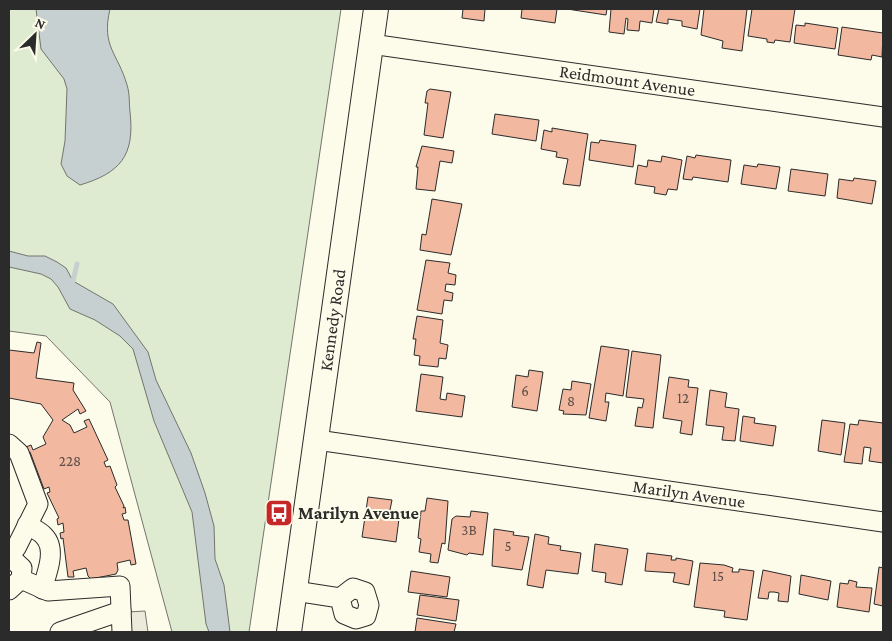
<svg xmlns="http://www.w3.org/2000/svg" width="892" height="641" font-family="'Crimson Pro',serif">
  <style>
    .green { fill: #deebd1; stroke: #74746e }
    .parking { fill: #eceadb; stroke: #74746e }
    .water { fill: #c7d0d0; stroke: #74746e }
    .lines { fill: none; stroke-linecap: round; stroke-linejoin: round }
    .stream { stroke: #c7d0d0; stroke-width: 5 }
    .building { fill: #f2b8a0; stroke: #2b2b2b }
    .minor-casing { stroke: #2b2b2b; stroke-width: 21 }
    .major-casing { stroke: #2b2b2b; stroke-width: 26 }
    .minor { stroke: #fdfbea; stroke-width: 19 }
    .major { stroke: #fdfbea; stroke-width: 24 }
    .labels { text-anchor: middle; stroke-width: 4; stroke-linejoin: round; paint-order: stroke }
    .number-label { font-size: 15px; fill: #5d4e48 }
    .street-label { font-size: 18px; fill: #2b2b2b; stroke: #fdfbea }
    .poi-label { font-size: 18px; font-weight: bold; fill: #2b2b2b; stroke: #fdfbea; text-anchor: start }
  </style>
  <rect width="100%" height="100%" fill="#fdfbea"/>
  <path class="green" d="M9,9H341L249,632H172L110,402L46,336L9,331Z"/>
  <path class="parking" d="M145,611L148,632H130L128,612Z"/>
  <path class="water" d="M36,9H110C101,47 118,53 127,85C130,94 129,104 130,112C135,156 120,173 80,185L67,176L61,164L65,141L67,89L64,79L41,49Z
    M9,251L28,256H45L57,262L66,268L73,281L113,304L148,352L156,380L191,453L205,493L214,526L215,559L224,585L230,632H209L206,624L192,512L154,421L133,349L120,336L95,320L70,309L58,287L51,279L41,274L9,267Z"/>
  <g class="lines">
    <path class="stream" d="M73,281L77,264"/>
  </g>
  <path class="building" d="M463,9H485L484,21L462,18Z
    M522,9H557L555,23L521,18Z
    M567,9H607L606,15Z
    M611,9H654L652,23L640,21L639,31L627,30L628,19L626,18L624,34L609,32Z
    M659,9H700L697,29L682,26V21L668,19V24L656,22Z
    M704,9H747L742,51L722,48L723,41L701,35Z
    M752,9H795L790,42L775,40L774,43L767,42V39L748,36Z
    M805,23L838,28L835,49L794,43L796,25L805,26Z
    M842,27L883,33L882,57L872,55L871,60L838,55Z
    M430,89L451,92L443,138L424,135L428,103H425L427,91Z
    M495,114L539,120L536,141L492,134Z
    M552,128L588,134L580,186L563,184L568,159L556,157L557,152L541,149L544,130L552,132Z
    M600,140L636,145L633,167L589,160L591,142L599,143Z
    M422,146L454,151L452,163L440,161L435,191L416,189L418,167H416Z
    M696,155L731,160L728,182L693,177L692,180L683,179L687,156L695,158Z
    M662,156L682,160L677,190L668,189L666,195L654,193L655,187L635,184L638,165L647,167L648,160L661,162Z
    M758,164L780,167L776,189L741,184L744,165L757,167Z
    M791,169L828,174L825,196L788,191Z
    M854,178L876,181L872,204L837,198L839,179L853,181Z
    M432,199L462,204L451,255L420,250L422,234L426,235Z
    M426,260L450,263L448,273L456,275L455,285L446,284L445,291L453,293L452,301L444,300L442,314L417,310Z
    M417,316L443,320L440,343L448,345L446,359L439,358L438,367L419,365L420,356L414,355L416,339H413Z
    M37,342L41,343L36,378L74,383L73,390L86,411L80,414L78,409L62,420L70,425L74,433L87,427L84,421L89,419L108,460L104,462L106,467L110,466L117,485L115,487L124,506L123,508L125,507L126,513L122,514L124,520H128L136,564L131,565L130,560L117,563L118,570L116,574L91,579L88,576L86,568L73,571L74,577H68L63,538L61,539L60,533L64,532L63,523L58,525L57,519L59,518L47,493L50,492L49,487L44,489L30,452L28,453L26,447L31,445L33,450L46,444L43,437L53,420L41,404L9,398V347V350L34,353Z
    M601,346L629,350L623,396L606,393L605,402H609L606,421L589,418Z
    M632,351L661,355L653,428L635,426L638,407L642,408L644,399L626,397Z
    M529,370L543,372L537,411L512,407L516,375L528,377Z
    M421,374L443,377L440,399L446,400L447,393L465,396L462,417L416,411Z
    M669,377L689,380L688,387L698,388L692,435L680,433L682,421L663,418Z
    M572,381L591,384L586,415L563,414L564,411L559,410L563,389L571,390Z
    M710,390L727,393L725,407L739,409L735,441L722,440L724,427L706,425Z
    M743,416L755,418L754,423L776,426L773,446L740,441Z
    M822,420L845,423L841,455L818,451Z
    M859,420L883,423V463L869,461L871,448L864,447L862,464L844,462L850,424L858,425Z
    M368,497L392,500L390,510L400,511L396,542L362,537Z
    M427,498L448,501L445,544L442,543L438,563L430,562L431,554L419,552L421,539L418,538L421,511H425Z
    M471,511L488,513L483,555L469,553L467,555L448,550L452,519L456,516L470,517Z
    M494,529L514,532L513,535L529,537L522,570L492,566Z
    M535,534L549,537L548,544L561,546L560,550L581,553L578,574L546,570L543,588L527,585Z
    M595,544L628,549L622,585L605,582L606,573L592,571Z
    M647,553L672,556L671,560H676V558L693,561L689,585L673,582L675,573L645,571Z
    M700,563L724,565L733,568L732,572H739V569L754,571L747,620L724,617L725,611L694,607Z
    M879,567L883,568V606L874,604Z
    M763,570L791,576L788,602L778,601L779,593L774,592H769L768,599L758,598Z
    M411,571L450,577L447,597L408,592Z
    M801,575L831,581L828,600L799,594Z
    M849,580L857,582L856,587L872,588L869,612L837,607L840,583L848,584Z
    M420,595L459,600L456,621L417,615Z
    M417,618L456,624L454,632H415Z"/>
  <g class="lines">
    <defs>
      <g id="minor">
        <path id="s1" d="M371,44L883,117"/>
        <path id="s2" d="M317,440L883,522"/>
        <path d="M9,444L19,453L38,504L16,548L9,551"/>
        <path d="M27,525C32,528 40,531 44,536C57,549 47,573 42,589"/>
        <path d="M9,556L22,568L21,579L9,590"/>
        <path d="M21,579L48,591L120,586L122,632"/>
        <path d="M295,591L340,598L344,614L356,619L366,616L369,605L365,592L353,588L340,598"/>
        <path d="M60,632L121,611"/>
      </g>
      <g id="major">
        <path id="s3" d="M289,632L376,9"/>
      </g>
    </defs>
    <use href="#minor" class="minor-casing"/>
    <use href="#major" class="major-casing"/>
    <use href="#minor" class="minor"/>
    <use href="#major" class="major"/>
  </g>
  <defs>
    <symbol id="bus-square" viewBox="-11 -11 22 22"><rect x="-9" y="-9" width="18" height="18" rx="4" fill="#c62828" stroke="#fdfbea"/><path d="M-5-6H5V4H4V6H2V4H-2V6H-4V4H-5ZM-3.5-4V0h7V-4ZM-3.5 1.2v1.5H-2V1.2ZM2 1.2v1.5H3.5V1.2Z" fill="#fff"/></symbol>
  </defs>
  <g fill-rule="evenodd">
    <use href="#bus-square" x="263" y="497" width="32" height="32"/>
  </g>
  <g class="labels">
    <g class="number-label">
      <text x="525" y="396">6</text>
      <text x="683" y="403">12</text>
      <text x="571" y="406">8</text>
      <text x="70" y="466">228</text>
      <text x="469" y="535">3B</text>
      <text x="508" y="551">5</text>
      <text x="718" y="581">15</text>
    </g>
    <g class="street-label">
      <text dy="6" stroke="none"><textPath href="#s1" startOffset="259">Reidmount Avenue</textPath></text>
      <text dy="6" stroke="none"><textPath href="#s3" startOffset="315">Kennedy Road</textPath></text>
      <text dy="6" stroke="none"><textPath href="#s2" startOffset="376">Marilyn Avenue</textPath></text>
    </g>
    <g class="poi-label">
      <text x="298" y="519">Marilyn Avenue</text>
    </g>
  </g>
  <rect width="892" height="641" fill="none" stroke="#2b2b2b" stroke-width="20"/>
  <g transform="translate(35 35) rotate(25)" stroke="#fdfbea" stroke-width="4" paint-order="stroke">
  <path d="M0-4L9 19L0 12L-9 19Z" fill="#2b2b2b"/>
  <text y="-8" font-size="14" font-weight="bold" text-anchor="middle" fill="#2b2b2b">N</text>
  </g>
</svg>
